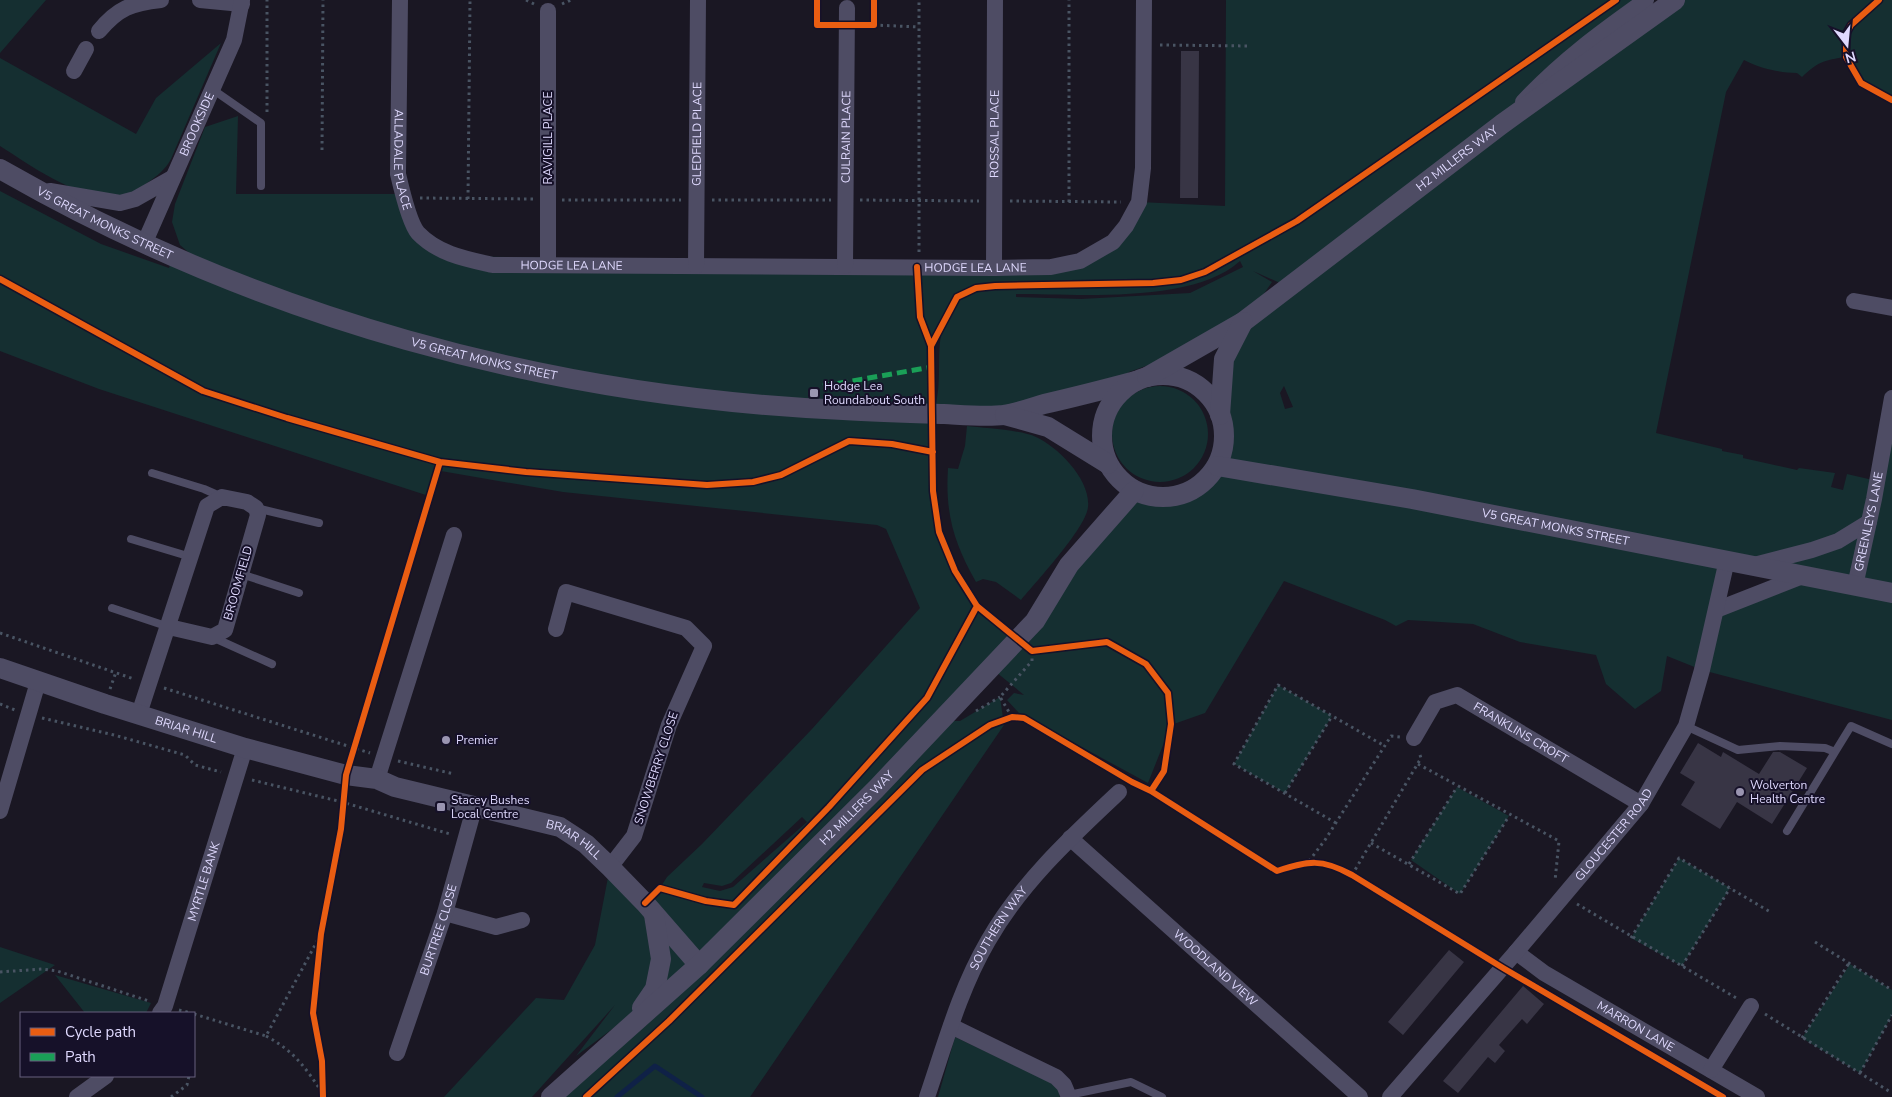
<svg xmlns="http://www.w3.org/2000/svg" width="1892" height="1097" font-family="'Nunito Sans',sans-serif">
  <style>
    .green { fill: #152f31; fill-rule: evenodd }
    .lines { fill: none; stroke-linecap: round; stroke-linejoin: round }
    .stream { stroke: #0f2147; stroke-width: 5 }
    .building { fill: #383545 }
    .path { stroke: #495463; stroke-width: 3; stroke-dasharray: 2.5 4; stroke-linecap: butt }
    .service { stroke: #4e4c64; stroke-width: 8 }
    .minor { stroke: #4e4c64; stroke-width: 16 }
    .tertiary { stroke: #4e4c64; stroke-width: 20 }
    .quiet { stroke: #1a9f57; stroke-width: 5; stroke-dasharray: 10 5; stroke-linecap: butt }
    .cycleway-casing { stroke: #161129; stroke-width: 9 }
    .cycleway { stroke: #e95d12; stroke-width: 6 }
    .poi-dot { fill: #9a95b1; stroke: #161129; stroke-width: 2 }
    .labels { text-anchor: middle; stroke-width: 4; stroke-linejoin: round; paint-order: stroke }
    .street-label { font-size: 12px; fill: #dfd9fe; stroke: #161129 }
    .poi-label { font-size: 12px; fill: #dfd9fe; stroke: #161129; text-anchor: start }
  </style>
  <rect width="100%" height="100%" fill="#1a1723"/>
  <path class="green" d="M0,0H46L0,53Z
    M1226,0H1646L1581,46L1675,0H1892V100L1861,83L1846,57C1824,60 1818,62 1802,77L1797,73C1777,72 1762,69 1744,60L1726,92L1656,433L1722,449V451L1743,455V458L1797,470L1799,468L1835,473L1831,487L1843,490L1847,474L1877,481L1892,414V720L1702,670L1667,656L1661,691L1635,709L1606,684L1596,655L1520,642L1473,624L1408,620L1396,626L1385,620L1284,581L1205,713L1171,725L1148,783L1019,713L1007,700L1014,693L1024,695L990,667L940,721H960L1000,697L1004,725L750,1097H551L693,969L576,1056L615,1005L532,1097H444L536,998L564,1000L595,945L610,867L646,903L660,888L667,877L702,844L812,729L920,608L886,529L877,525L563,492L441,471L432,497L99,389L0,351V191L101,244L169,268L173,257L215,275L180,245L172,222L175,204L205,127L238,116L236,194H403L418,233L451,256L1051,267L1101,251L1139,202L1225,206ZM1240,261L1243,267L1190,293L1081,299L1016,297V294C1077,294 1193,304 1240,261ZM1253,271L1287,286L1248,317L1272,282ZM971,291C924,321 947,366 935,408L931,346L957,297ZM1238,333C1232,359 1224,386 1221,412C1219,424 1225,435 1223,447C1215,492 1173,505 1134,491L1016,636L977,606L955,571L939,532L933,491L935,414L1003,415L1107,393L1129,372ZM1284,386L1293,407L1285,409L1280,393ZM1727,560L1804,576L1716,610ZM802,817L807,822L733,887L720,891L702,887L704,883L722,886L731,883Z
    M221,43L171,159C165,170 157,176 147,183C142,187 136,192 131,194C88,208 35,168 0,146V58L136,134L156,98Z
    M1112 434a48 48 0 1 1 96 0a48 48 0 1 1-96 0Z
    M967,426C984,428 1022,430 1036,437C1058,447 1091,480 1088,507C1086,528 1036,582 1021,600L996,582L983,579L976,582C954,543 945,514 948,468L958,469L965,446Z
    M1278,685L1332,716L1285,793L1234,764Z
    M1457,787L1509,816L1460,894L1411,860Z
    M1679,858L1730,888L1682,966L1631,938Z
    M0,947L55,965L0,1003Z
    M1850,964L1892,990V1015L1860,1073L1802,1038Z
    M55,975L151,1003L146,1013H85Z
    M955,1037L1057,1085L1060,1097H938Z"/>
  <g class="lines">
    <path class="stream" d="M617,1097L655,1066L702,1097"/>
  </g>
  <path class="building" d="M1181,51H1199L1198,198H1180Z
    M1698,743L1721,757L1723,752L1759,774L1773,752H1780L1807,768L1772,824L1737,802L1720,829L1681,805L1695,782L1680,773Z
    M1449,950L1464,962L1403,1035L1388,1022Z
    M1523,986L1544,1004L1527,1024L1522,1019L1499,1045L1505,1051L1495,1063L1488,1057L1458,1093L1443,1081Z"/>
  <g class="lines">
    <path class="path" d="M526,0L534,4
      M562,4L571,0
      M874,25L919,27
      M1160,45L1251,46
      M267,112V0
      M322,150L323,0
      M420,198L534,199
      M468,199L470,0
      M562,200H681
      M712,200H831
      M860,200L979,201
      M1010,201L1121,202
      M1069,202V0
      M919,252V0
      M0,633L134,679
      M164,688L370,753
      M110,689L116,672
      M0,704L15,710
      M976,711L1000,697
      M1012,717L1000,697L1032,661V652
      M42,718L114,735L185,755L195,765L221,772
      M398,761L454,774
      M1418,764L1559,841L1555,881
      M252,780L342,802L450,834
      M1285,793L1332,716
      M1336,823L1234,764L1278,685L1383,745
      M1371,843L1460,894L1509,816
      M1309,861L1325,840L1391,736L1400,737
      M1409,864L1457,787
      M1352,875L1421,758L1419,752
      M1577,904L1738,999
      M1631,938L1679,858L1772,913
      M1815,942L1892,990
      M1682,966L1730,888
      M0,972L42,969L57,971L149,1001
      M179,1010L191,1013
      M194,1014L266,1036L321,934
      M1765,1014L1892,1093
      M266,1036C294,1051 306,1068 323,1094
      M1802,1038L1849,963
      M1860,1073L1892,1015
      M171,1097L187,1085L189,1076"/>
    <path class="service" d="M212,89L261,123V186
      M152,473L204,489L222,497
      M256,508L319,523
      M131,539L191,557
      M241,574L299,593
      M112,608L169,627
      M212,637L272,664
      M1686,726L1738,750L1780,746L1825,748L1835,752L1787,831
      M1835,752L1851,726L1892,744
      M1069,1095L1131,1082L1162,1097"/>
    <g class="minor">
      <path d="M200,0L242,4"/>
      <path id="s1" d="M400,0L398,174C401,187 410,224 418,233C438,254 466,259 493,265L994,268L1051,267L1080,261L1113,242L1126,226L1139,202L1143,168L1144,0"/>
      <path d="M548,11V265"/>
      <path d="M99,31C118,8 132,3 161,0"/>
      <path d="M74,71L86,49"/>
      <path d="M1523,102C1561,61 1601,32 1646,0"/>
      <path d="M50,191L120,203L135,199L172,178"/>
      <path id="s2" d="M144,244L234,40L242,0"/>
      <path id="s3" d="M696,266L698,0"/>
      <path id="s4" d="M845,266L847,8"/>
      <path id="s5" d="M994,268L995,0"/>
      <path d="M1854,301L1892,308"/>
      <path d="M1754,565L1812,550L1838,541L1869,522"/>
      <path id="s6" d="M1855,586L1874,499L1892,398"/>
      <path d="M1716,610L1805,575"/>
      <path d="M556,629L566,592L686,628L704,646L669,725L634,836L610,867"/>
      <path d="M139,714L207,506L222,497L247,502L256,508L258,515L225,630L212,637L169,627"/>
      <path id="s7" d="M1414,738L1435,702L1457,695L1641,804"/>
      <path d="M377,779L454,535"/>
      <path d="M0,811L38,682"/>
      <path id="s8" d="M1070,838L1360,1097"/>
      <path d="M445,913L496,927L522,920"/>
      <path id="s9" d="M1516,952L1544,973L1757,1097"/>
      <path id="s10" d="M160,1013L165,1006L245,748"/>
      <path d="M951,1026L1056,1077L1064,1085L1069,1097"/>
      <path id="s11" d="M397,1053L445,913L475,805"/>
      <path d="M1711,1070L1751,1006"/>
      <path d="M77,1097L106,1076"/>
      <path id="s12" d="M927,1097C945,1044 960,989 988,941C1021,883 1071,837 1119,792"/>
      <path id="s13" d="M1390,1097L1516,952L1641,804L1686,726L1702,670L1727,560"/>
    </g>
    <g class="tertiary">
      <path id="s14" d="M0,169C257,317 547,397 843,410C877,412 911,413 944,414C964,415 985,417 1004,415C1017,413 1031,408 1044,404C1075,397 1106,389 1136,381"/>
      <circle cx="1163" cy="436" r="61"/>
      <path id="s15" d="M1147,377L1243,322L1502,124L1675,0"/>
      <path d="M1005,415L1048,427L1108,464"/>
      <path d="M1220,415L1224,359L1243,322"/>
      <path id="s16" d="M1217,466L1412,499L1892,593"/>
      <path id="s17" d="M0,668L105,704L245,748L346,775L377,779L395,787L560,827L586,844L610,867L645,903L699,965"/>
      <path d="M642,1008L655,989L661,959L654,915"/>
      <path id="s18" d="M551,1097L699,965L876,789L1035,621L1069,565L1134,491"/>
    </g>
    <path class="quiet" d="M823,386L932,367"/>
    <defs>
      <path id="cycleway" d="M817,0V25H874V0
        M1879,0L1851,25L1846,34V57L1861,83L1892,100
        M917,267L920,317L931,346
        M0,279L203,391L287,418L440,462L526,472L707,485L753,482L781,475L849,441L892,444L933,452
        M1151,791L1164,771L1171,724L1168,693L1146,664L1107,642L1032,651L977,606L955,571L939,532L933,491L931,346L957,297L976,288L995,286L1153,283L1181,280L1205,272L1297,221L1616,0
        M645,903L660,888L706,901L734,905L829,807L927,698L977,606
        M323,1097L322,1061L313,1013L321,934L341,829L346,775L440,462
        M586,1097L669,1021L922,770L990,725L1012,717L1024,718L1132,782L1151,791L1277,871C1309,861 1321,858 1352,875L1503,968L1723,1097"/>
    </defs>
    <use href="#cycleway" class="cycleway-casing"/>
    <use href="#cycleway" class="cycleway"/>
  </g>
  <g class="poi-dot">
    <rect x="809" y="388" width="10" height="10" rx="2.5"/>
    <circle cx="446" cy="740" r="5"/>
    <circle cx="1740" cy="792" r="5"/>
    <rect x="436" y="802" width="10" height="10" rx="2.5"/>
  </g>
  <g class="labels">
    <g class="street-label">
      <text dy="4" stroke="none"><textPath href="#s2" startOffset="131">BROOKSIDE</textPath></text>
      <text dy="4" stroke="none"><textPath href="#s3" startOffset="132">GLEDFIELD PLACE</textPath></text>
      <text dy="4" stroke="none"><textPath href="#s5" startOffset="134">ROSSAL PLACE</textPath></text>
      <text dy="4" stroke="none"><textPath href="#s4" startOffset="129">CULRAIN PLACE</textPath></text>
      <text transform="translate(548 138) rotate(-90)" y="4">RAVIGILL PLACE</text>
      <text dy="4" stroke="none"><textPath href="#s15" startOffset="380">H2 MILLERS WAY</textPath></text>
      <text dy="4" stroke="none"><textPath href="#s1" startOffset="160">ALLADALE PLACE</textPath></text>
      <text dy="4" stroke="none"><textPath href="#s14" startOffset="118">V5 GREAT MONKS STREET</textPath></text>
      <text dy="4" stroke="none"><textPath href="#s1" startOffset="398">HODGE LEA LANE</textPath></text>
      <text dy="4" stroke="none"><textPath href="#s1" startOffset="802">HODGE LEA LANE</textPath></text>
      <text dy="4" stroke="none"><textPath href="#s14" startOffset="522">V5 GREAT MONKS STREET</textPath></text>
      <text dy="4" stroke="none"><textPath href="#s6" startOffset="66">GREENLEYS LANE</textPath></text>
      <text dy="4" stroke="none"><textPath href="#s16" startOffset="344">V5 GREAT MONKS STREET</textPath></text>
      <text transform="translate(238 583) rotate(-74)" y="4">BROOMFIELD</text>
      <text dy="4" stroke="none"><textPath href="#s17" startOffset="196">BRIAR HILL</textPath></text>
      <text dy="4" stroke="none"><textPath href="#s7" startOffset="139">FRANKLINS CROFT</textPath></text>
      <text transform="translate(656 768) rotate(-72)" y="4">SNOWBERRY CLOSE</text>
      <text dy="4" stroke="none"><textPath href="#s18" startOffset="421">H2 MILLERS WAY</textPath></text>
      <text dy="4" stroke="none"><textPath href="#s13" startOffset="345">GLOUCESTER ROAD</textPath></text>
      <text dy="4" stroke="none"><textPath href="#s17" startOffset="601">BRIAR HILL</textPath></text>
      <text dy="4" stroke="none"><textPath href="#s10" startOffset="139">MYRTLE BANK</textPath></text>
      <text dy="4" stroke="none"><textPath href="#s11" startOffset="130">BURTREE CLOSE</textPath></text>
      <text dy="4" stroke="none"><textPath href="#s12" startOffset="184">SOUTHERN WAY</textPath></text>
      <text dy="4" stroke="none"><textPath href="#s8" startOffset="195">WOODLAND VIEW</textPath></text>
      <text dy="4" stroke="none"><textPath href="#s9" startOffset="141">MARRON LANE</textPath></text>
    </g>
    <g class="poi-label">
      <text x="824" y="390">Hodge Lea<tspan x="824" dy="14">Roundabout South</tspan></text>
      <text x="456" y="744">Premier</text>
      <text x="1750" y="789">Wolverton<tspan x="1750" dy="14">Health Centre</tspan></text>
      <text x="451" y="804">Stacey Bushes<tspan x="451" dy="14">Local Centre</tspan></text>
    </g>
  </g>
  <rect x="20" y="1012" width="175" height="65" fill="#161129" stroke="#66617e"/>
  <rect x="30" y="1028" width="25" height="8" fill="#e95d12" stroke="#66617e"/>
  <text x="65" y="1037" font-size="15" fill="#dfd9fe">Cycle path</text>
  <rect x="30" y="1053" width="25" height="8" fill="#1a9f57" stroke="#66617e"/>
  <text x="65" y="1062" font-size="15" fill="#dfd9fe">Path</text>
  <g transform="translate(1847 45) rotate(164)" stroke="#161129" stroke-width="4" paint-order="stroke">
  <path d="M0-4L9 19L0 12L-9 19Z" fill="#dfd9fe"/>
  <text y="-8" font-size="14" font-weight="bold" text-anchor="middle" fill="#dfd9fe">N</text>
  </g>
</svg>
